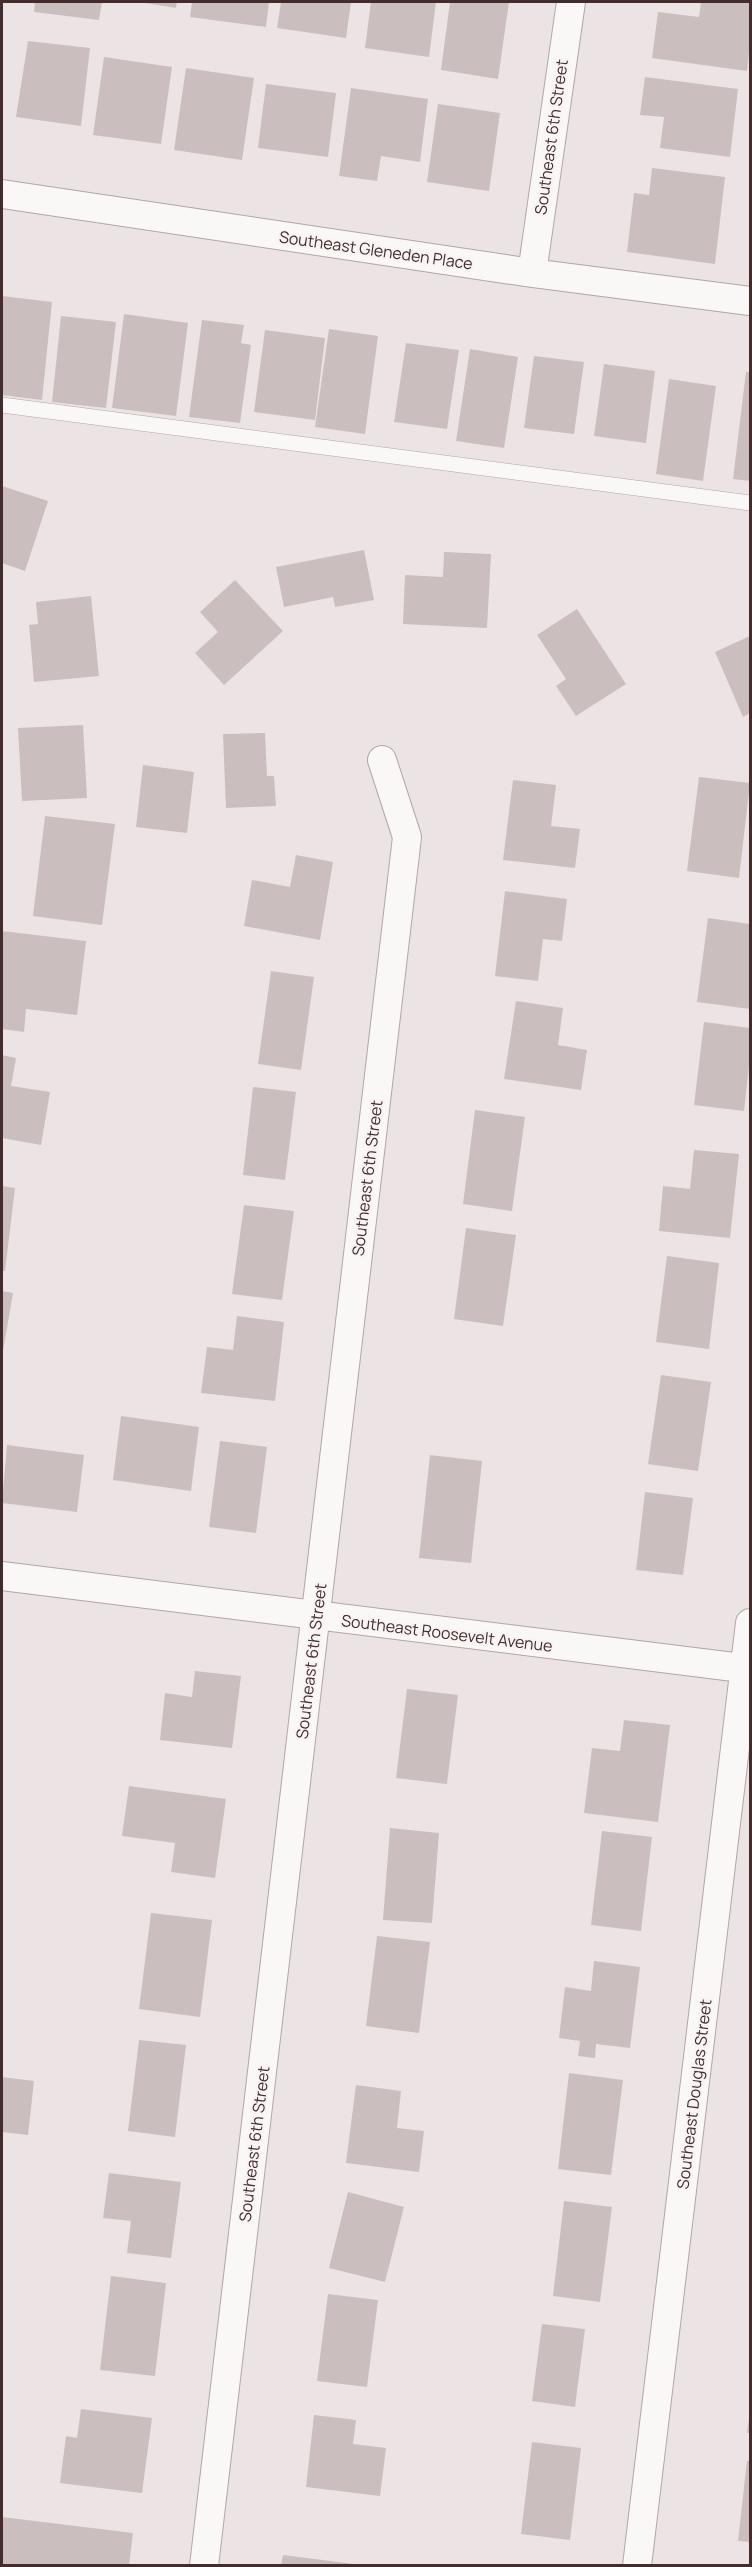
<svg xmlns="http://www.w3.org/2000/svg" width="752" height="2567" font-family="Manrope,sans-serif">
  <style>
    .building { fill: #cbbebf }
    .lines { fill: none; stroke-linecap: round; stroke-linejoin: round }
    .lane-casing { stroke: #b3a5a5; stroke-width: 16 }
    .street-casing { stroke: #b3a5a5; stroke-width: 30 }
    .lane { stroke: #faf7f7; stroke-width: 15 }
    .street { stroke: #faf7f7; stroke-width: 28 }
    .labels { text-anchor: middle; stroke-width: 4.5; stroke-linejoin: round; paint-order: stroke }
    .street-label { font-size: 16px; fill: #442c2c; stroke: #f9f4f4 }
  </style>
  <rect width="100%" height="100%" fill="#ece4e4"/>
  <path class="building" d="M35,2H102L99,20L34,12Z
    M139,2H177L176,8Z
    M192,2H269L266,27L190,17Z
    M281,2H351L346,38L277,28Z
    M371,2H436L429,57L365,48Z
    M450,2H509L498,79L441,70Z
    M701,2H750V43L747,71L652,58L658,12L699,17Z
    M28,41L90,48L81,126L16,117Z
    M104,57L172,67L161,144L93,135Z
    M186,68L254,78L242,160L174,150Z
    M645,77L738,89L730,157L660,148L664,117L640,115Z
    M266,84L336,93L328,157L258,148Z
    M351,88L428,99L420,162L381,156L377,181L339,176Z
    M438,104L500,113L489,191L427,182Z
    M652,168L725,177L715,264L627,252L634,193L649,195Z
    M2,296L52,302L42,400L2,395Z
    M124,314L188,323L176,416L112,408Z
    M61,316L116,322L106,408L52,402Z
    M202,320L244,325L241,343L251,345L240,423L189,417Z
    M329,329L378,336L365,434L315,427Z
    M265,330L325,338L315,420L254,412Z
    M406,343L459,350L447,429L394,422Z
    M470,349L518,357L504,448L456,441Z
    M534,356L584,362L574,434L524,428Z
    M604,364L655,371L646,443L594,436Z
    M746,372H750V481L733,479Z
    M669,379L716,386L703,481L656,474Z
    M2,486L48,501L25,571L2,563Z
    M364,550L374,600L335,607L333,597L284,607L276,567Z
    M444,552L491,554L487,628L403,624L405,575L443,577Z
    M235,580L283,631L224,685L195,653L218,632L200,612Z
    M91,596L99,676L34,682L29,625L38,624L36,602Z
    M577,609L626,684L576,716L556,686L566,679L537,635Z
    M750,636V713L743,717L715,652Z
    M83,725L87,798L22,801L18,728Z
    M265,733L267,776H274L276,806L226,808L223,734Z
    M143,765L194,772L187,833L136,827Z
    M699,777L750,783L739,878L687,871Z
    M513,780L556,785L551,826L580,829L575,868L503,860Z
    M45,816L115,824L102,925L33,916Z
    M296,855L333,862L320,940L244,926L252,880L290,887Z
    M505,891L567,899L562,941L543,939L538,981L495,976Z
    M708,918L750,924V1009L697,1002Z
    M2,931L86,941L77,1015L26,1009L24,1032L2,1029Z
    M271,971L314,977L301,1070L258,1064Z
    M516,1001L563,1008L558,1045L587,1050L581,1090L504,1079Z
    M704,1022L750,1028V1057L744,1111L694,1105Z
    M2,1055L16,1058L11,1086L50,1092L41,1145L2,1138Z
    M253,1087L296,1092L285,1180L243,1175Z
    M475,1110L525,1117L512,1211L463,1204Z
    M694,1150L739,1154L730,1238L659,1231L663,1186L690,1189Z
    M2,1186L15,1188L5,1271H2Z
    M244,1205L294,1211L282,1300L232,1294Z
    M466,1228L516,1235L503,1326L454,1319Z
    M667,1256L719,1263L709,1349L656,1342Z
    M2,1291L13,1293L3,1351H2Z
    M237,1316L284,1322L275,1401L201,1393L207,1347L233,1350Z
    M661,1375L711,1382L698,1471L648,1464Z
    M121,1416L199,1427L191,1491L113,1480Z
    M220,1441L267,1447L256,1533L209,1527Z
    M7,1445L84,1455L77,1512L2,1503Z
    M430,1455L482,1461L471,1563L419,1558Z
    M645,1492L693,1498L683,1575L636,1570Z
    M195,1671L241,1676L232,1748L160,1740L165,1693L192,1697Z
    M407,1689L458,1695L447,1784L396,1778Z
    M624,1720L670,1725L658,1822L584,1813L592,1748L620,1751Z
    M129,1786L226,1799L215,1878L171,1872L175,1843L122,1836Z
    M390,1828L439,1833L432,1923L383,1920Z
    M602,1831L652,1837L641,1931L591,1925Z
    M151,1913L212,1920L200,2017L139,2009Z
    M377,1936L430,1942L419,2033L366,2026Z
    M594,1961L640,1967L630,2048L596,2044L595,2058L578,2056L580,2041L559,2038L565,1987L591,1991Z
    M139,2040L186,2045L175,2137L128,2131Z
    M569,2073L623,2080L611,2175L558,2169Z
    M2,2077L34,2081L28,2135L2,2132Z
    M356,2085L401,2091L397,2128L424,2131L419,2172L346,2163Z
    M109,2173L181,2182L171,2258L127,2253L131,2221L103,2218Z
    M348,2192L404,2207L385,2282L329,2268Z
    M564,2201L612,2207L600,2302L553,2296Z
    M111,2276L166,2283L155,2376L100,2370Z
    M328,2294L378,2300L367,2387L317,2381Z
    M542,2324L585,2329L575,2407L532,2401Z
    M81,2409L152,2418L142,2493L60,2483L66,2436L77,2438Z
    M314,2415L356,2420L353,2444L386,2448L380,2496L306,2487Z
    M749,2418H750V2433H747Z
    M532,2442L581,2448L570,2540L521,2534Z
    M747,2461H750V2542L738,2541Z
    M2,2517L133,2533L129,2566H2Z
    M283,2555L354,2564V2566H281Z"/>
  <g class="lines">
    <defs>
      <path id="lane" d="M2,405L750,503"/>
      <path id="street" d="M2,194L532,273L750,301
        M532,273L571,2
        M2,1576L750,1669
        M204,2566L407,837L382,760
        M637,2566L750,1623"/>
    </defs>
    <use href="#lane" class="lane-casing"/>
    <use href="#street" class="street-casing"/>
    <use href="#lane" class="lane"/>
    <use href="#street" class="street"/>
  </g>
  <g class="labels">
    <g class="street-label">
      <text transform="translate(551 137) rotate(-82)" y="6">Southeast 6th Street</text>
      <text transform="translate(376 250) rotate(8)" y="6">Southeast Gleneden Place</text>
      <text transform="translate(367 1178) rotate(-83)" y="6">Southeast 6th Street</text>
      <text transform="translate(447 1633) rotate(7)" y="6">Southeast Roosevelt Avenue</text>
      <text transform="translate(311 1661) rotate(-83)" y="6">Southeast 6th Street</text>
      <text transform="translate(694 2094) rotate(-83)" y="6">Southeast Douglas Street</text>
      <text transform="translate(254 2144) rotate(-83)" y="6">Southeast 6th Street</text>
    </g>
  </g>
  <rect width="752" height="2567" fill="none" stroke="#442c2c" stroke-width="6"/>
</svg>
